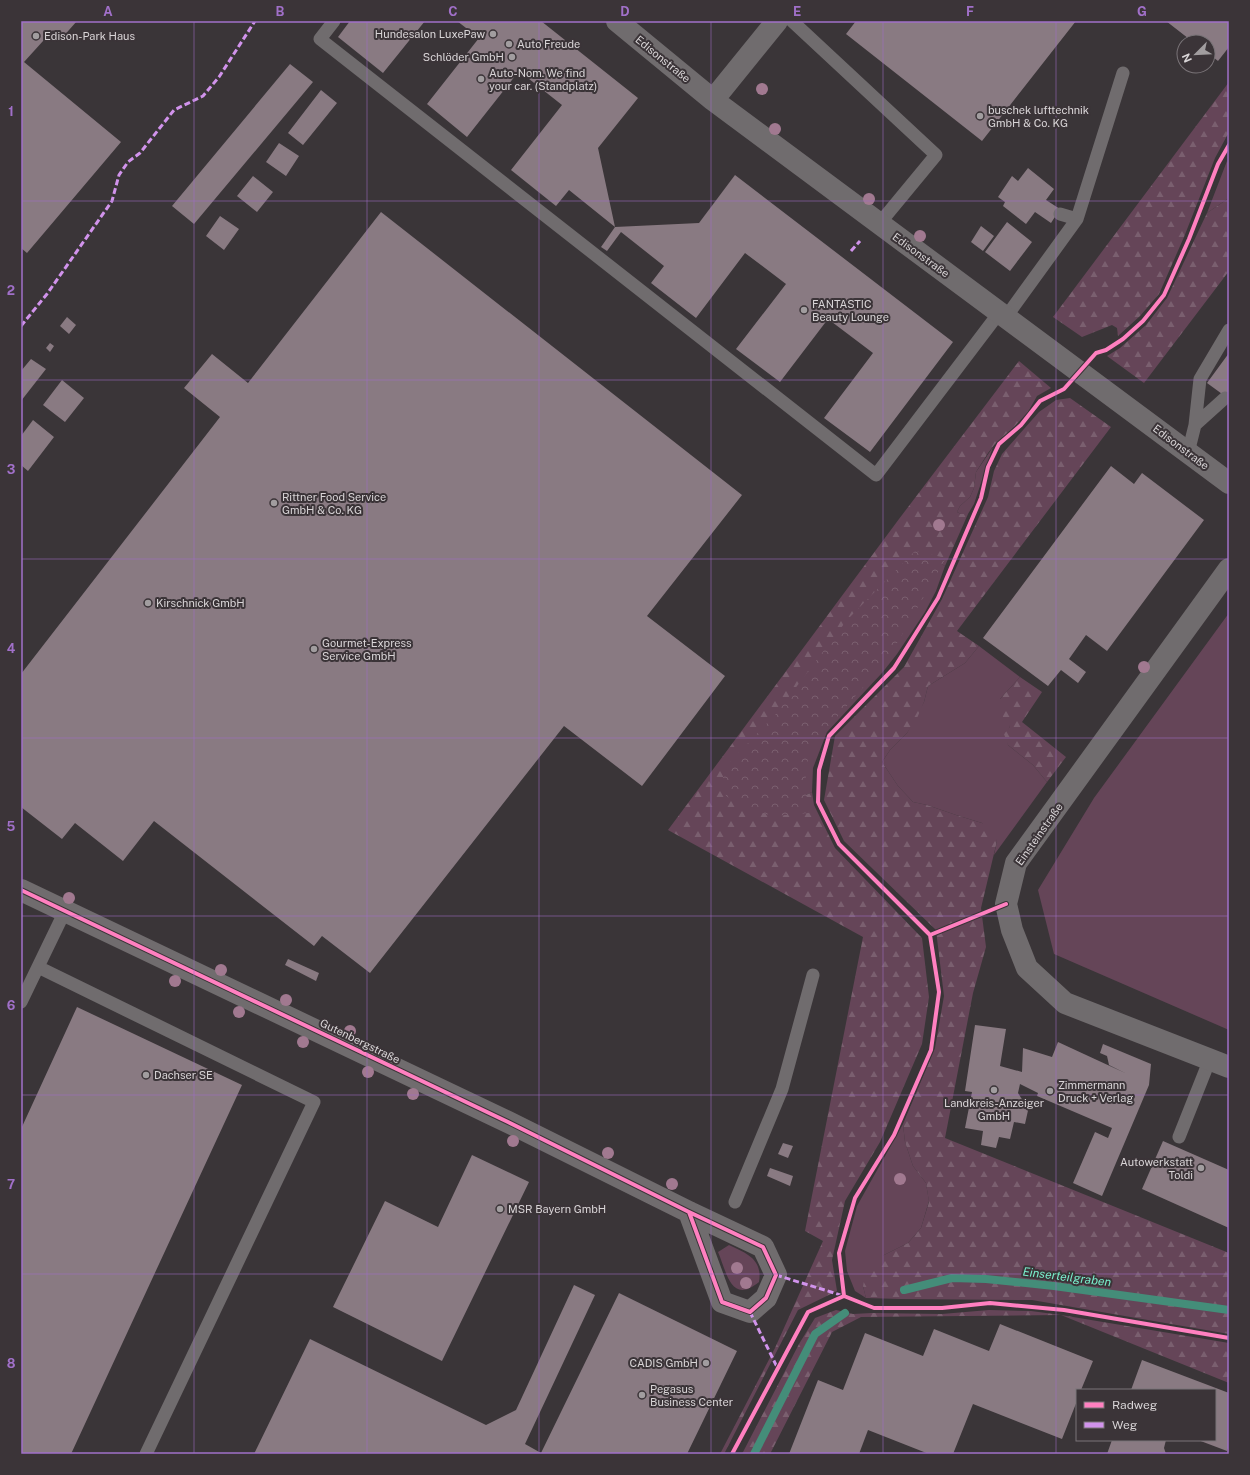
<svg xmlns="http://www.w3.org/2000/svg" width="1250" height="1475" font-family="'Public Sans',sans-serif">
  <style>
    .grass { fill: #654558 }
    .forest { fill: url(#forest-firs) }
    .park { fill: url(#park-crowns) }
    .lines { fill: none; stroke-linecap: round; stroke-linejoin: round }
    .stream { stroke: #448d79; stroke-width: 8 }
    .building { fill: #897a82 }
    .service { stroke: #706c6e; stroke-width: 13 }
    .minor { stroke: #706c6e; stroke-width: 22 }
    .quiet { stroke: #d193ec; stroke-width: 3; stroke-dasharray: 6 3; stroke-linecap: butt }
    .cycleway-casing { stroke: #3b3438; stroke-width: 6 }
    .cycleway { stroke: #ff80c0; stroke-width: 4 }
    .tree { fill: #a17990 }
    .grid { fill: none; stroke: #a170c9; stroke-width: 1; stroke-opacity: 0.55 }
    .poi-dot { fill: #a19d9f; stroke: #3b3438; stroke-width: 1.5 }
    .labels { text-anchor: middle; stroke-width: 4; stroke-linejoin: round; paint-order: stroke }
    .poi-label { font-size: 11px; fill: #d9d5d7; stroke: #3b3438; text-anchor: start }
    .street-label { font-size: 11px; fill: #d9d5d7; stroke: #3b3438 }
    .water-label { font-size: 12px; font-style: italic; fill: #79edcb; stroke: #3b3438 }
    .neatline { fill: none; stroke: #a170c9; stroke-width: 1.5 }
    .grid-label { font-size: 13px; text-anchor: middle; font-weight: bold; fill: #a170c9 }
  </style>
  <defs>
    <pattern id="forest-firs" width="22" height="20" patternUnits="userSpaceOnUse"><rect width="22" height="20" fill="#654558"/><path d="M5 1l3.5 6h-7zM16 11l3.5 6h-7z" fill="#7a5f6f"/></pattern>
    <pattern id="park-crowns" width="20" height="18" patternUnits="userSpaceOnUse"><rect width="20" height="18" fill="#654558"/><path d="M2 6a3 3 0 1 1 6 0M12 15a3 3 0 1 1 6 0" fill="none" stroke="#7a5f6f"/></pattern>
  </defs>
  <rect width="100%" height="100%" fill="#3a3538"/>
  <path class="grass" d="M1227,161L1229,165V198L1207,213Z
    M993,447L974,504L968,514H961L957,512L960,506L970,497L974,488L976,472Z
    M931,558L945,566L936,591L925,612L897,654L882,673L827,732L813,768L812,792L794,801L757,751Z
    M1229,613V1030L1054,954L1038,890L1094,798Z
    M979,646L1020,677L1000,699L1010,727L1007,732L1008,745L1033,765L1047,782L994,855L997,841L982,823L956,815L927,805L913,802L898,786L882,762L890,750L907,733L924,702L928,686L965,663Z
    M903,1124L905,1142L913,1166L926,1183L929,1201L921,1228L908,1243L884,1255L863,1286L866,1298L855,1291L847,1271L845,1251L857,1206Z
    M729,1245C746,1253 763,1259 759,1282C731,1305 727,1273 718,1252Z"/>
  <path class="forest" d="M1229,82V132L1215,158L1184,237L1159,294L1140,316L1118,336L1117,328L1112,325L1082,337L1053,317Z
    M1229,198V271L1144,383L1107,356L1120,348L1146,325L1167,298L1207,213Z
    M1019,361L1051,388L1037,396L1028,412L1013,428L995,444L988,453L976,472L974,488L970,497L960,506L957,512L961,514H968L945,566L931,558L809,721L794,801L812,792L814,805L835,848L922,938L929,997L922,1044L880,1142L845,1201L832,1260L837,1291L798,1310L724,1454H720L775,1348L823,1241L805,1231L863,937L668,830L899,519Z
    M1070,398L1111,427L957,631L979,646L965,663L928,686L924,702L917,718L907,733L890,750L882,762L898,786L913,802L927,805L956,815L982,823L993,829L997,841L981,908L986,947L973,993L945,1138L1229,1253V1334L1032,1300L901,1299L866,1298L863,1286L867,1267L884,1255L908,1243L921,1228L929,1202L926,1183L913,1166L905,1142L903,1124L935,1048L944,996L936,930L844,841L824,800L835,736L904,667L942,599L988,497L994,471L1002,454L1039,412L1056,400Z
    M1020,677L1042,692L1022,722L1066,757L1047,782L1033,765L1008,745L1004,734L1010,727L999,711L1000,699Z
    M836,1310L853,1314L872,1313L942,1314L989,1310L1031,1311L1061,1315L1229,1343V1383L1061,1315L861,1317L832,1332L770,1454H742L799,1344L815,1318Z"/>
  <path class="park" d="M915,551L946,558L888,659L809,749L805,785L809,813L773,816L743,807L726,796L722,770L775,715L847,620Z"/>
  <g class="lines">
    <path class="stream" d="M904,1290L952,1278L986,1279L1054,1286L1229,1310
      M754,1454L815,1334L845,1313"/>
  </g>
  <path class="building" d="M21,21H77L61,39L53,30L24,62L121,142L27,253L21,248Z
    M350,21H425L383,73L338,37Z
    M457,21H541L638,98L598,148L615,227L569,190L556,206L511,170L562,105L519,71L467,137L427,104L479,38Z
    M856,21H1076L982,141L846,34Z
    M1166,21H1229V47L1218,61L1208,53V42H1193Z
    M290,64L313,82L194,224L172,206Z
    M321,90L337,103L303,145L288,133Z
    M279,143L299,156L286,176L266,162Z
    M1028,168L1054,189L1046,200L1060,209L1051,223L1035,212L1026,224L1003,206L1005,202L998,197L1012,176L1018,181Z
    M735,175L953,342L870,452L824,418L873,353L828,319L780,382L736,349L786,284L745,253L696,318L651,283L664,266L621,232L607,251L601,247L615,227L699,223Z
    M253,176L273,192L257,212L237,196Z
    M381,212L742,495L647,616L725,676L642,786L564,726L370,973L322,936L314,946L154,821L123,861L75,823L62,839L21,807V674L220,417L184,388L212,354L248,383Z
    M220,216L239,229L224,250L206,236Z
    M1007,222L1032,242L1010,271L985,252Z
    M981,226L994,236L983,251L971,242Z
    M67,317L76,325L69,334L60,326Z
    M50,343L54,346L50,352L46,348Z
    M1229,353V399L1207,383Z
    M31,359L46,369L21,401V371Z
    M62,380L84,398L65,422L43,405Z
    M33,420L54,437L28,471L21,465V436Z
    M1111,466L1134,484L1142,473L1204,520L1107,651L1086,635L1069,659L1086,672L1078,683L1061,670L1048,686L983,638Z
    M288,959L319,973L316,981L285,965Z
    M77,1007L242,1085L71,1454H21V1129Z
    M975,1025L1006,1029L1000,1066L1022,1072L1023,1048L1052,1057L1058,1042L1125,1073L1109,1065L1107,1056L1100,1053L1103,1044L1151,1064L1149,1085L1102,1196L1073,1183L1095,1132L1108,1138L1112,1128L1037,1096L1038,1093L1020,1084L1018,1093L1023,1101L1019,1108L1029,1106L1025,1124L1014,1122L1010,1139L999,1137L996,1148L981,1145L983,1131L965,1128L972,1092L965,1091Z
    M1163,1141L1229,1170V1228L1142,1189Z
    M783,1143L793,1146L788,1158L778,1154Z
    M472,1155L529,1182L442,1361L333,1307L385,1201L438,1227Z
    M770,1168L793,1176L790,1186L767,1176Z
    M574,1285L595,1295L525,1444L541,1453L619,1293L737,1351L687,1454H254L310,1339L486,1425L516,1410Z
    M1000,1324L1093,1361L1081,1390H1077V1401L1062,1439L973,1404L953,1454H929L868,1430L859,1454H789L818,1380L843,1390L865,1333L923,1356L934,1329L989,1351Z
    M1142,1360L1229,1393V1446L1227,1451L1198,1440H1215V1390H1131Z
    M1112,1440H1166L1164,1448L1166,1454H1107Z"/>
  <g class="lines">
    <path class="service" d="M334,21L320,39L876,475L999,313
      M792,21L936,155L879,224
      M1060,214L1077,219
      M1006,317L1077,219L1123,73
      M1195,425L1200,379L1229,330
      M1188,453L1195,425L1225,398
      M38,967L314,1102L146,1454
      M21,1002L65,911
      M1179,1137L1210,1059
      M735,1202L782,1089L813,975"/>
    <path class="minor" d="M617,21L713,100L1229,483
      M713,100L777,21
      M1229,569L1016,863L1006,904L1012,930L1027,968L1065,1003L1229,1067
      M21,890L508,1122L689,1212L763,1247L776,1275L766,1298L750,1312L722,1302L689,1212"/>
    <path class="quiet" d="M851,251L860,241
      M21,326L47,294L112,201L119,175L128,162L140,153L174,110L203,96L219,77L255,21
      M776,1275L844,1296
      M750,1312L778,1369"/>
    <defs>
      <path id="cycleway" d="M21,890L508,1122L689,1212L763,1247L776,1275L766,1298L750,1312L722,1302L689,1212
        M930,935L1006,904
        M844,1296L839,1253L855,1198L894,1135L931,1050L939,992L930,935L839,844L818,802L819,770L829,736L894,668L938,598L981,498L988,467L999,444L1021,425L1040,401L1064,389L1096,353L1106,350L1123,339L1143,321L1164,295L1189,239L1218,164L1229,145
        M732,1454L808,1312L844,1296L874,1308H942L990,1303L1064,1310L1229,1338"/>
    </defs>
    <use href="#cycleway" class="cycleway-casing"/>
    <use href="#cycleway" class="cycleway"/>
  </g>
  <g class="tree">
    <circle cx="762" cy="89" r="6"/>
    <circle cx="775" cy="129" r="6"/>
    <circle cx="869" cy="199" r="6"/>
    <circle cx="920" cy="236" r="6"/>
    <circle cx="939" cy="525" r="6"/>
    <circle cx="1144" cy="667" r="6"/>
    <circle cx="69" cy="898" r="6"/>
    <circle cx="221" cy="970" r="6"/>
    <circle cx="175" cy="981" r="6"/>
    <circle cx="286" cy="1000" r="6"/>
    <circle cx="239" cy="1012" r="6"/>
    <circle cx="350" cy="1031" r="6"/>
    <circle cx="303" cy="1042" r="6"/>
    <circle cx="368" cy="1072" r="6"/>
    <circle cx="413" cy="1094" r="6"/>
    <circle cx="513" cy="1141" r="6"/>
    <circle cx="608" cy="1153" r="6"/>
    <circle cx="900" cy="1179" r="6"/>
    <circle cx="672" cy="1184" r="6"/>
    <circle cx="737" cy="1268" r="6"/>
    <circle cx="746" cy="1283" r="6"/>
  </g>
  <path class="grid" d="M194,21V1454M367,21V1454M539,21V1454M711,21V1454M883,21V1454M1056,21V1454M21,201H1229M21,380H1229M21,559H1229M21,738H1229M21,916H1229M21,1095H1229M21,1274H1229"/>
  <g class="poi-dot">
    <circle cx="493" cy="34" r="4"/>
    <circle cx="36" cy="36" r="4"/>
    <circle cx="509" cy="44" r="4"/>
    <circle cx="512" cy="57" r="4"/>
    <circle cx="481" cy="79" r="4"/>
    <circle cx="980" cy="116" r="4"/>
    <circle cx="804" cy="310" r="4"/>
    <circle cx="274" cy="503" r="4"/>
    <circle cx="148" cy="603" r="4"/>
    <circle cx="314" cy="649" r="4"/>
    <circle cx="146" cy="1075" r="4"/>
    <circle cx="994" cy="1090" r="4"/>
    <circle cx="1050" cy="1091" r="4"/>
    <circle cx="1201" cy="1168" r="4"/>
    <circle cx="500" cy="1209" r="4"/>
    <circle cx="706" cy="1363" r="4"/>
    <circle cx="642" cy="1395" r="4"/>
  </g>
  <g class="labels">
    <g class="poi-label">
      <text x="485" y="38" text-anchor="end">Hundesalon LuxePaw</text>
      <text x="44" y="40">Edison-Park Haus</text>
      <text x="517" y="48">Auto Freude</text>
      <text x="504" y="61" text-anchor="end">Schlöder GmbH</text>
      <text x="489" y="77">Auto-Nom. We find<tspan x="489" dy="13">your car. (Standplatz)</tspan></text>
      <text x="988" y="114">buschek lufttechnik<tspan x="988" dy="13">GmbH &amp; Co. KG</tspan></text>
      <text x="812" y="308">FANTASTIC<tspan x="812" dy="13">Beauty Lounge</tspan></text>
      <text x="282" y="501">Rittner Food Service<tspan x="282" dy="13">GmbH &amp; Co. KG</tspan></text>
      <text x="156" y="607">Kirschnick GmbH</text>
      <text x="322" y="647">Gourmet-Express<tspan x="322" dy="13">Service GmbH</tspan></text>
      <text x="154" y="1079">Dachser SE</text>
      <text x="1058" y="1089">Zimmermann<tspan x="1058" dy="13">Druck + Verlag</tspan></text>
      <text x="994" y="1107" text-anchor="middle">Landkreis-Anzeiger<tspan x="994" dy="13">GmbH</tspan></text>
      <text x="1193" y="1166" text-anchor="end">Autowerkstatt<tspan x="1193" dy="13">Toldi</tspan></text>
      <text x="508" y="1213">MSR Bayern GmbH</text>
      <text x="698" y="1367" text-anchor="end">CADIS GmbH</text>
      <text x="650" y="1393">Pegasus<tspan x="650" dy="13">Business Center</tspan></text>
    </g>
    <g class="street-label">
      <text transform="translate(663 59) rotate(39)" y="4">Edisonstraße</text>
      <text transform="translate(921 255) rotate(36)" y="4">Edisonstraße</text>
      <text transform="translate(1181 447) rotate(37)" y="4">Edisonstraße</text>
      <text transform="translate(1039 834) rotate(-55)" y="4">Einsteinstraße</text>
      <text transform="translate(360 1041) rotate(26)" y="4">Gutenbergstraße</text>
    </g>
    <g class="water-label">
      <text transform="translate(1067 1277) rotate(7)" y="4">Einserteilgraben</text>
    </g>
  </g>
  <rect width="1250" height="1475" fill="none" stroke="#3b3438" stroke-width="44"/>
  <rect x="1076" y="1389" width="140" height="52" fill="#3b3438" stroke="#7a7478"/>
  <rect x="1084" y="1402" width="20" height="6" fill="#ff80c0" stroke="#7a7478"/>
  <text x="1112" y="1409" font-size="12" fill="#d9d5d7">Radweg</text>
  <rect x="1084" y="1422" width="20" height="6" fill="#d193ec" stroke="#7a7478"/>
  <text x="1112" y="1429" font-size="12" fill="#d9d5d7">Weg</text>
  <g transform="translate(1196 54) rotate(246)"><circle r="19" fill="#3b3438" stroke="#7a7478"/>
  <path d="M0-3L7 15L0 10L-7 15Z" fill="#a19d9f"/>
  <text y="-6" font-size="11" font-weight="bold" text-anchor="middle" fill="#d9d5d7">N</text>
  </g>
  <rect x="22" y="22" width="1206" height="1431" class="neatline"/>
  <g class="grid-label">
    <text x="108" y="16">A</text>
    <text x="280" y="16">B</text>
    <text x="453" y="16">C</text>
    <text x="625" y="16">D</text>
    <text x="797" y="16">E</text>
    <text x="970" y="16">F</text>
    <text x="1142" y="16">G</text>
    <text x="11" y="116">1</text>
    <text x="11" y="295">2</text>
    <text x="11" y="474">3</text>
    <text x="11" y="653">4</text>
    <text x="11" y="831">5</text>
    <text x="11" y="1010">6</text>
    <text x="11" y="1189">7</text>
    <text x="11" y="1368">8</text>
  </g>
</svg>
